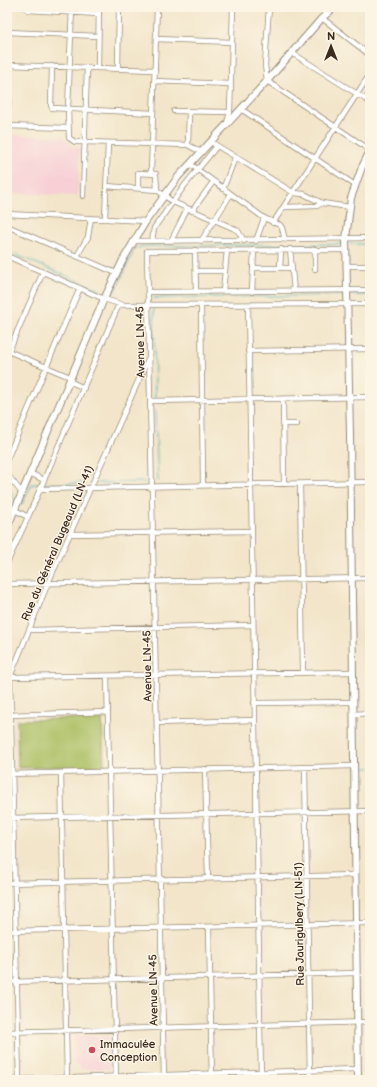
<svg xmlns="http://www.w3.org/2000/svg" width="377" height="1087" font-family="'Balsamiq Sans',sans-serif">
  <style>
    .built { fill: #f7cfd5 }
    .green { fill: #abbf64; stroke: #737441 }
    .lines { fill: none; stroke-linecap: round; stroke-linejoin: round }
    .stream { stroke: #39aab4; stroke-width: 1 }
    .street-casing { stroke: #968874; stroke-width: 6 }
    .secondary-casing { stroke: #968874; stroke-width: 8 }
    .street { stroke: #fff; stroke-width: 4.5 }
    .secondary { stroke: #fff; stroke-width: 6 }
    .poi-dot { fill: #d1495b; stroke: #fcf5e5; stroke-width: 1.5 }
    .labels { text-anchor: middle; stroke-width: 3; stroke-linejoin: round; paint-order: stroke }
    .street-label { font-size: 11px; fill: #3b2a1e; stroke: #fcf5e5 }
    .poi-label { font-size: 11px; fill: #3b2a1e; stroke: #fcf5e5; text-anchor: start }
  </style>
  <rect width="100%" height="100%" fill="#fcf5e5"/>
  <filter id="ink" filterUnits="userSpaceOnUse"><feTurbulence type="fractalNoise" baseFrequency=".025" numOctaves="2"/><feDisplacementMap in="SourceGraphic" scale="8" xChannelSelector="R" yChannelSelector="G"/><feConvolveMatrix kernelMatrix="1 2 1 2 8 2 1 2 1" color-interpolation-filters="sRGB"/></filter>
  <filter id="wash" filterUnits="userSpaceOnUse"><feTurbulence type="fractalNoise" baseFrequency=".012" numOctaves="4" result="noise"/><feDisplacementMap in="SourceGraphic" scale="16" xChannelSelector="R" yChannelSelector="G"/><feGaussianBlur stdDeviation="0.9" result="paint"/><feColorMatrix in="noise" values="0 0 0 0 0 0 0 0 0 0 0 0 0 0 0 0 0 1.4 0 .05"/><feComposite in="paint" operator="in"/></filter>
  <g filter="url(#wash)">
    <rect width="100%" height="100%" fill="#f2e5c9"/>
    <path class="built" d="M12,135L63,137L73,147H80L78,196L8,193L10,137Z
      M74,1033H80V1036H109L110,1069H80V1065H74Z"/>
    <path class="green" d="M102,718L104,766L18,768L17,720Z"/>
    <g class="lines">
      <path class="stream" d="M350,244H370
        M7,251L100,290
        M110,294L116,290L135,248L146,246L344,244
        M350,295H370
        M154,298L343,295
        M154,309L155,398
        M155,410L158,481
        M98,483L144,482
        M7,484L16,501
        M44,484L83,483
        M20,503L22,504L32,484H37
        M357,768H370"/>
    </g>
  </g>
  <g filter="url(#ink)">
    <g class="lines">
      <defs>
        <path id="street" d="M25,7L28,10L99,14
          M72,7L68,109L69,138L75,142H85L188,145L201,152
          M269,7L265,65L267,81L370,150
          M366,7L370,10
          M322,18L370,55
          M7,32L98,36
          M156,39L232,42
          M292,53L370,102
          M7,65L155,70
          M52,66L51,106L52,108L153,113
          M98,68L99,7
          M118,68L119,7
          M154,81L230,84
          M241,109L355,185
          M174,111L230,112
          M227,123L230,112L233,7
          M7,126L68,128
          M7,134L10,65
          M211,142L294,193L304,194L322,203L349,207
          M188,145L189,112
          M190,164L264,218L280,225L282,228L285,240
          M151,172L157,7
          M106,186L157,190L173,202L233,228L238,231L244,241
          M138,188V173L156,174L157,190
          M223,189L235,158
          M83,196L87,67
          M285,207L317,206L322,203
          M192,211L213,182
          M7,214L146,221
          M105,219L108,143
          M273,223L370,74
          M7,226L116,273
          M133,241L370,238
          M152,241L154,228L185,185L217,146
          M171,241L187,209
          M201,241L231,194
          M256,241L264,218
          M290,249L294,291
          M315,249V269
          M195,250L196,291
          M7,256L104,299L123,305L370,304
          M77,256L88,237L91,218
          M347,266H370
          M253,268H292
          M280,268L281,249
          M196,271H225L227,250
          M223,291L225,271
          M148,292L370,290
          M252,292L254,250
          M201,305L203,485
          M248,305L261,1080
          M8,351L70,377
          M248,351L370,349
          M7,355L43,272
          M69,381L84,388
          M283,399L284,484
          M150,401L370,397
          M284,424H297
          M7,459L80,288
          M7,474L22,493
          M44,480L119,304
          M300,484L303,673
          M40,489L370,482
          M28,517L44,480L30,473
          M71,534L251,531
          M7,563L28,517L15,510
          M7,584L370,578
          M30,630L253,625
          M107,676L116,1080
          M9,677L353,672
          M254,703L354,702
          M354,714L370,713
          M7,715L108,712
          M157,723L255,720
          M305,767L310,1080
          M205,769L208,877
          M61,773L67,1080
          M7,774L354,766
          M7,818L370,811
          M7,883L355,875
          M209,927L212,1080
          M7,931L370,923
          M7,982L356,973
          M7,1032L370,1022
          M7,1080L357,1069
          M19,1080L10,677L48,583L149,357
          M164,1080L147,251L346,250"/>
        <path id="secondary" d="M7,528L104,299L123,260L146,221L178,177L267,81L322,18L335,7
          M358,1080L350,435L346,239L351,198L362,167L370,151"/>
      </defs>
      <use href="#street" class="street-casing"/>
      <use href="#secondary" class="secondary-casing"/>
      <use href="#street" class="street"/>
      <use href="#secondary" class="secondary"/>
    </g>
  </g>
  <circle class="poi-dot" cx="92" cy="1050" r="4"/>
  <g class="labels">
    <g class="street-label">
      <text transform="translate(140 342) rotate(-91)" y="4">Avenue LN-45</text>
      <text transform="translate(57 543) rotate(-67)" y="4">Rue du Général Bugeaud (LN-41)</text>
      <text transform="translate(147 666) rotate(-91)" y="4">Avenue LN-45</text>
      <text transform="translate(299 924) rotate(-91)" y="4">Rue Jaurigulbery (LN-51)</text>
      <text transform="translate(153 990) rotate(-91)" y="4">Avenue LN-45</text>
    </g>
    <g class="poi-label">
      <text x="100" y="1048">Immaculée<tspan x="100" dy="13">Conception</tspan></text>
    </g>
  </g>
  <rect width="377" height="1087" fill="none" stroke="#fcf5e5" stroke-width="24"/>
  <g transform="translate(331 46)" stroke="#fcf5e5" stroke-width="3" paint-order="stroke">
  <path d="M0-3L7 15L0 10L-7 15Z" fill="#3b2a1e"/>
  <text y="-6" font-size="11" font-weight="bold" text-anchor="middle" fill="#3b2a1e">N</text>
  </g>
</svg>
